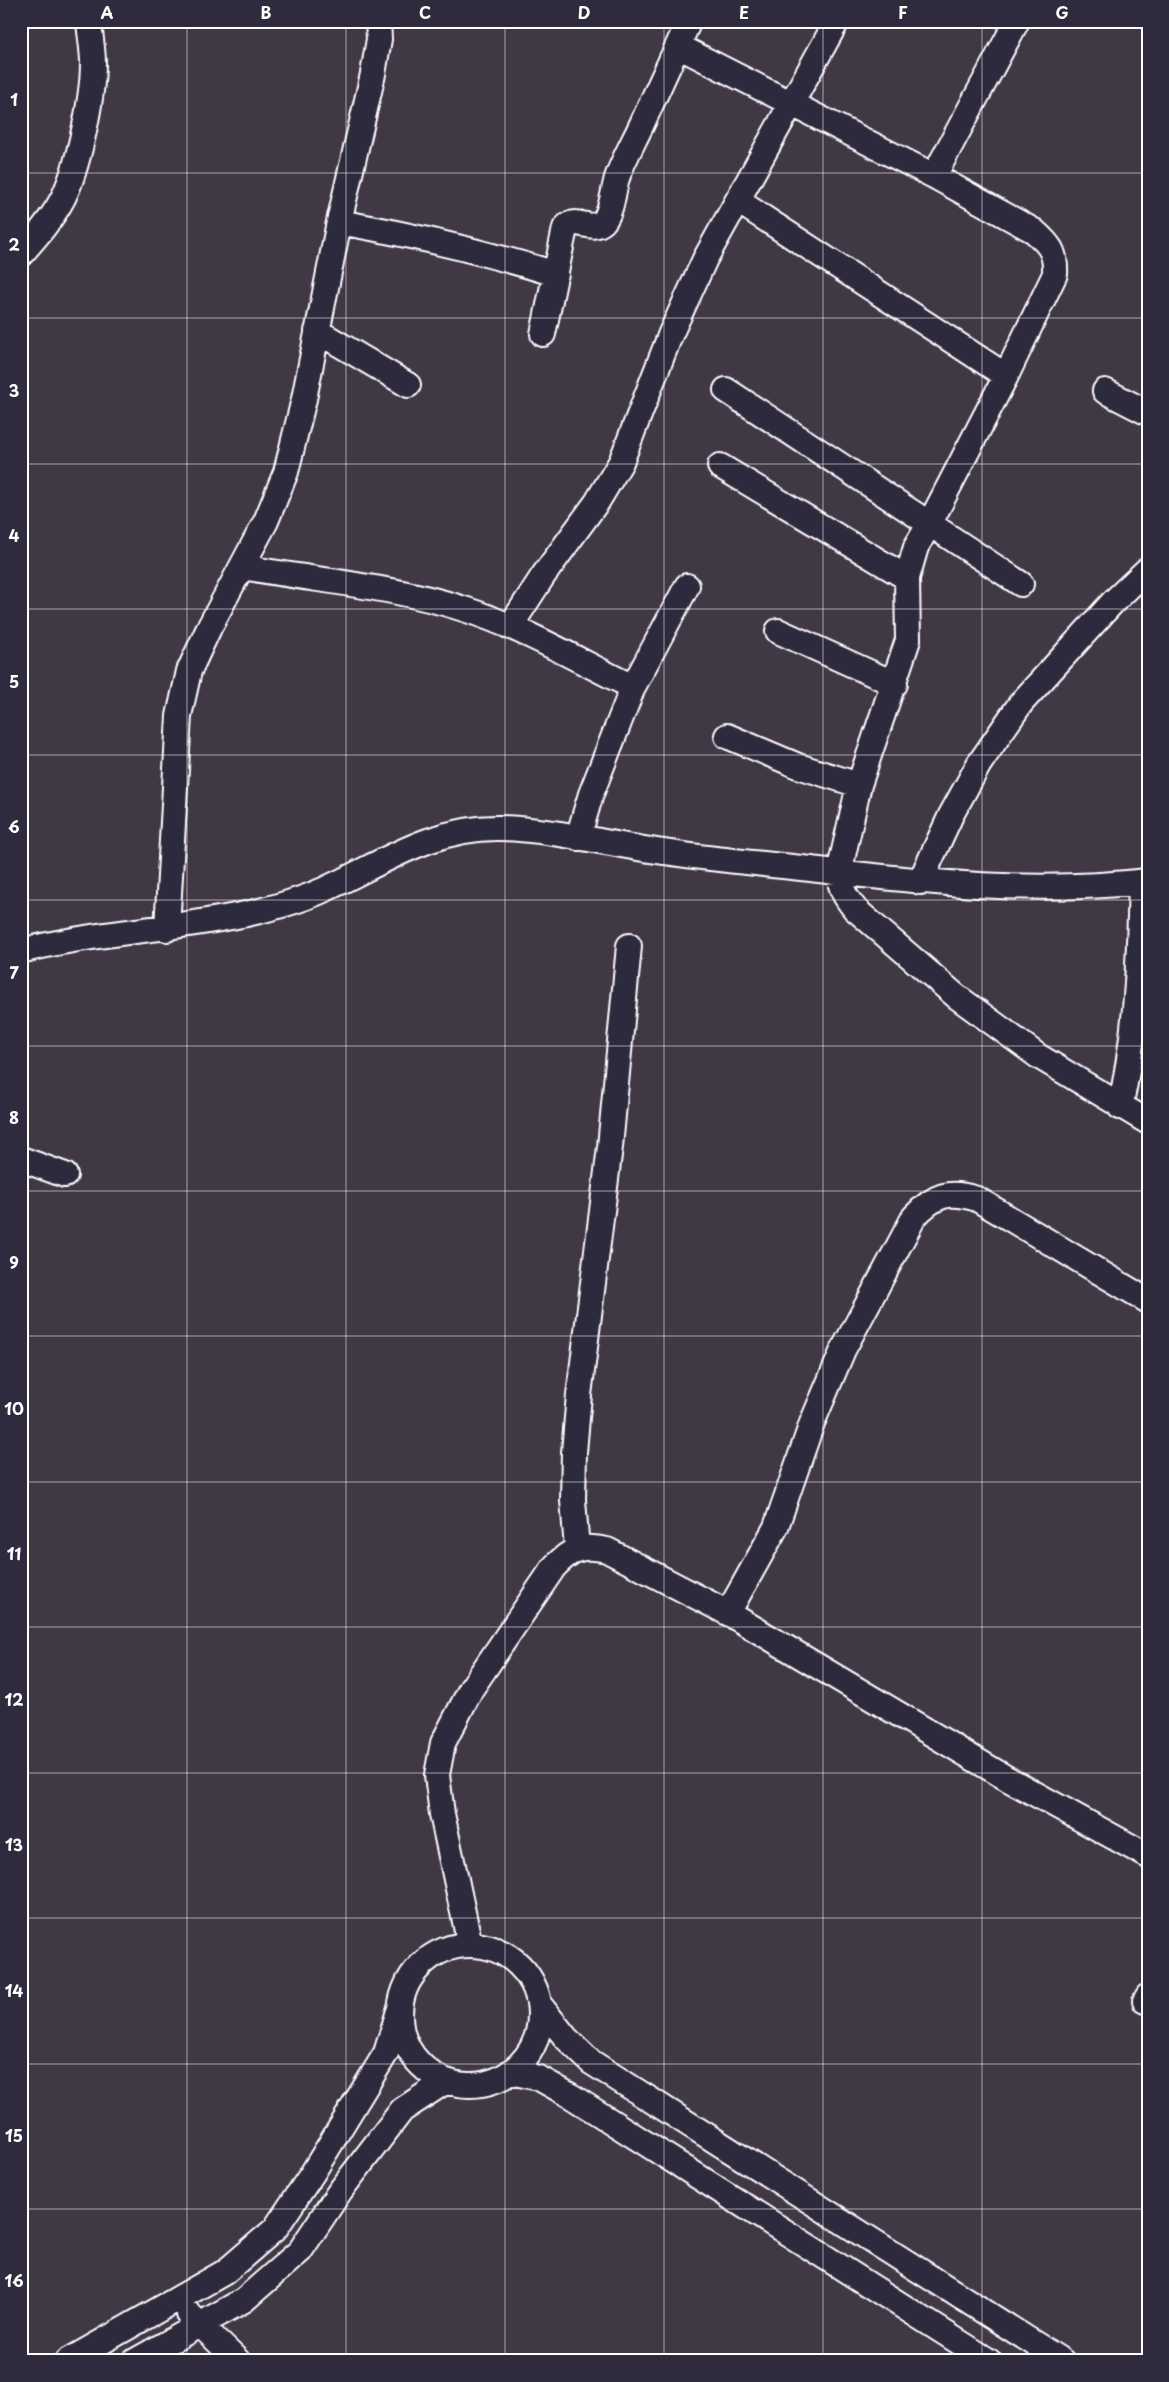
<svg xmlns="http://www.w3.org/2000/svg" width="1169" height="2382" font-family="'Playpen Sans',sans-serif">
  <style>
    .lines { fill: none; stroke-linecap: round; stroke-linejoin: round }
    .minor-casing { stroke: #fff; stroke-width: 28 }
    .minor { stroke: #2f2a3d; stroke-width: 24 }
    .grid { fill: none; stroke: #fff; stroke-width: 1; stroke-opacity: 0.55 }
    .neatline { fill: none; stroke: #fff; stroke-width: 2 }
    .grid-label { font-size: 16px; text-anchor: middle; font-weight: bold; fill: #fff }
  </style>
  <rect width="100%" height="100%" fill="#413845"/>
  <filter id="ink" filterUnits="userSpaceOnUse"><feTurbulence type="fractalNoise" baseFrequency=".02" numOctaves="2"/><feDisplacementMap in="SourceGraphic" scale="10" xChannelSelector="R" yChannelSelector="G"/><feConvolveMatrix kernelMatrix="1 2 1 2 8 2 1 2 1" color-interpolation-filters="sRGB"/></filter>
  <g filter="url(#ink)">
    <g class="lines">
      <defs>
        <path id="minor" d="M678,46L934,176L1034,231C1050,245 1056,252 1055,274L1006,376L930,523L916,547L907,578L908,640L859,785L839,873C840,888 845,897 855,909L956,996L993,1023L1038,1056L1148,1122
          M934,176L1017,21
          M738,201L1006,376
          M339,222C413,235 484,252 556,274
          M21,254C36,237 52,219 63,198C78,168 93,98 93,63C93,50 90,35 89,21
          M317,331L408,385
          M543,334L565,228C575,215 591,233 603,222C612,212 613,191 617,178C623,160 633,143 641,126C657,91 673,56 689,21
          M726,390L1021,584
          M1105,391L1148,413
          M720,466L907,578
          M243,567C317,581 395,586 467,610C523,628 579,661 633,687
          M510,627L543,576L597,502L621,462L671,333L705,259L837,21
          M778,631L895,684
          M727,736L798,766L859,785
          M578,838L591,794L633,687L687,586
          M920,882L951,815L979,764L1021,703L1113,602L1148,569
          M167,929L179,716L189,671L209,628L266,521L286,472L304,399L339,222L373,74L379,39L378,21
          M21,951C98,931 178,930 255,912C276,907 301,900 321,891C379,865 432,827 499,828C553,829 610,845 664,852C716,860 768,864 819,870C931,883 1035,894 1148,881
          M1120,1107C1137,1033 1139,958 1141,882
          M21,1159L65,1175
          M577,1549L573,1500L574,1452L579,1395L610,1147L629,946
          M728,1613L776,1527L812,1423L843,1350L914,1217C934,1195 948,1190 977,1199L1148,1301
          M470,1945L442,1814L437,1775L443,1743L471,1689L554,1567C571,1549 582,1544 607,1550L728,1613L1008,1779L1148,1856
          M400 2015a70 70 0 1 1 140 0a70 70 0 1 1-140 0Z
          M1145,2001L1148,1996
          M539,2004L566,2038L591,2062L1062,2361
          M510,2072L539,2078L571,2096L989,2361
          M189,2314L238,2361
          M68,2361L225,2272L275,2229L312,2174L386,2053L399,2011
          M135,2361L244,2300L300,2251L340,2191L402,2110L446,2081"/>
      </defs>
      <use href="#minor" class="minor-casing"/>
      <use href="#minor" class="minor"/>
    </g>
  </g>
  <path class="grid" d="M187,21V2361M346,21V2361M505,21V2361M664,21V2361M823,21V2361M982,21V2361M21,173H1148M21,318H1148M21,464H1148M21,609H1148M21,755H1148M21,900H1148M21,1046H1148M21,1191H1148M21,1336H1148M21,1482H1148M21,1627H1148M21,1773H1148M21,1918H1148M21,2064H1148M21,2209H1148"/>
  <rect width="1169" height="2382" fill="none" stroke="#2f2a3d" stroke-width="55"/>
  <rect x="28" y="28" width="1114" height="2326" class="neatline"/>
  <g class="grid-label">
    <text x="107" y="19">A</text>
    <text x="266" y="19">B</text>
    <text x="425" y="19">C</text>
    <text x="584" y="19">D</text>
    <text x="744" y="19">E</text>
    <text x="903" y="19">F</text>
    <text x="1062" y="19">G</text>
    <text x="14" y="106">1</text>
    <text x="14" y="251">2</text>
    <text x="14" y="397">3</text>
    <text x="14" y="542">4</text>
    <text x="14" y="688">5</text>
    <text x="14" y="833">6</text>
    <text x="14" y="979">7</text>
    <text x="14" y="1124">8</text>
    <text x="14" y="1269">9</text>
    <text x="14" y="1415">10</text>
    <text x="14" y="1560">11</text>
    <text x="14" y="1706">12</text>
    <text x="14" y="1851">13</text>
    <text x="14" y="1997">14</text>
    <text x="14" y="2142">15</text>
    <text x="14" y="2287">16</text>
  </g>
</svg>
